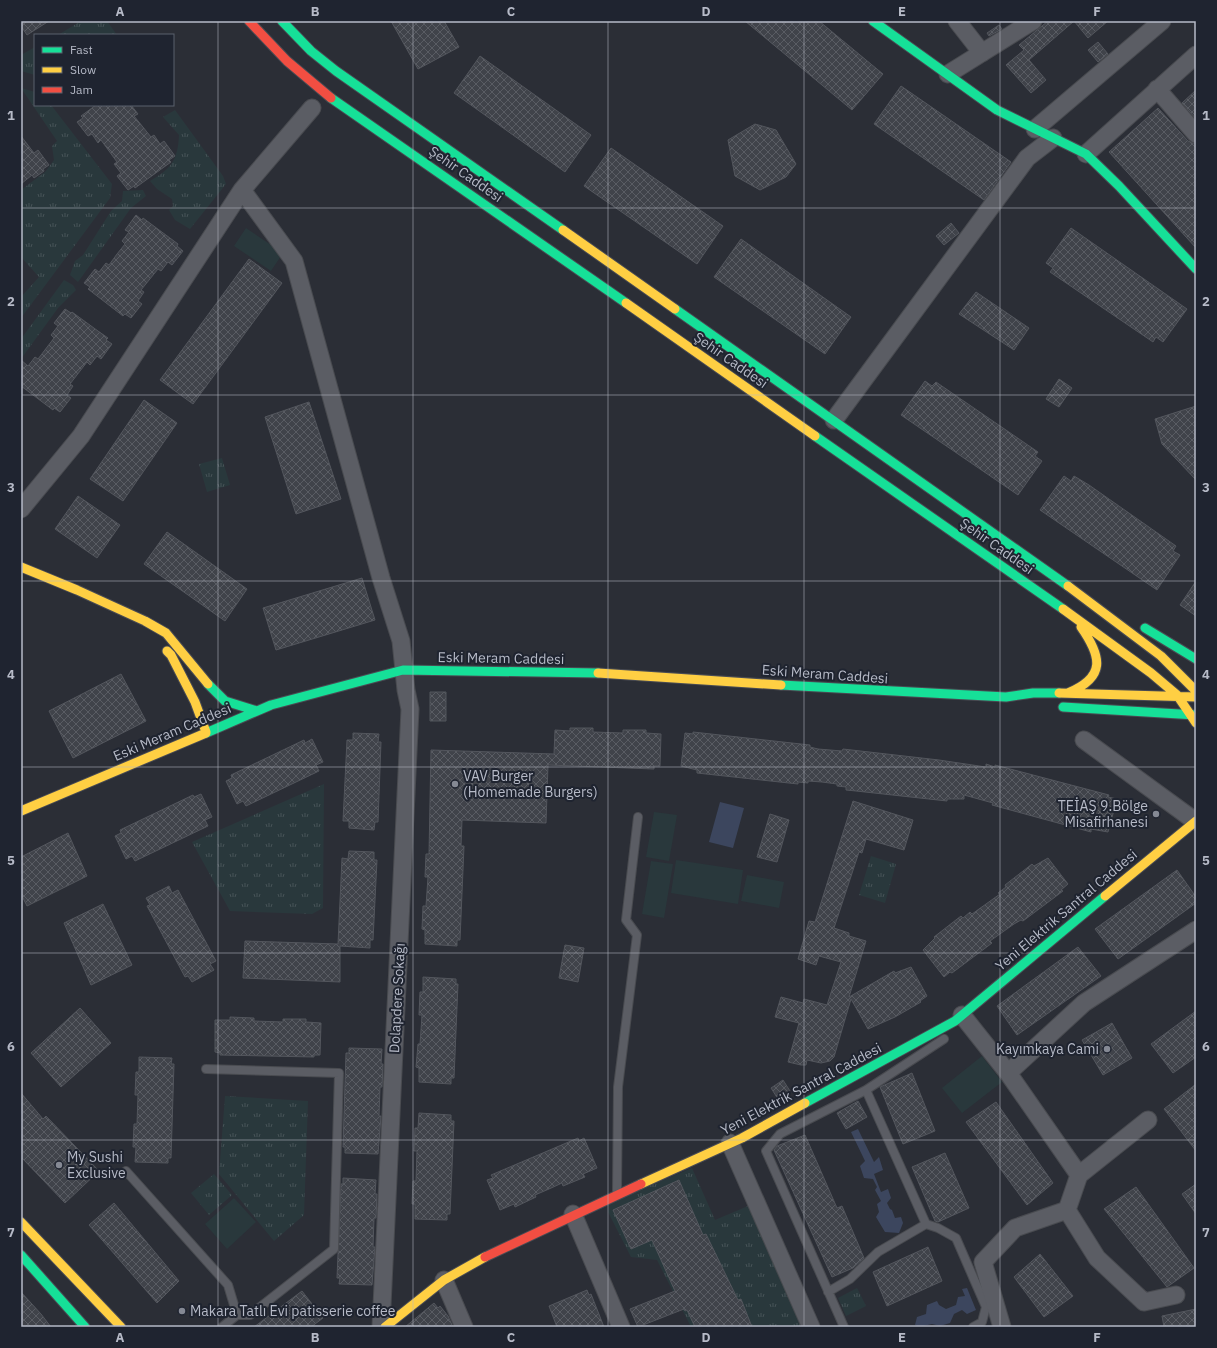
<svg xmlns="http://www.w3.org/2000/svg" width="1217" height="1348" font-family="'IBM Plex Sans',sans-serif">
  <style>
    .grass { fill: url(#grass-tufts) }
    .pitch { fill: #29383c }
    .water { fill: #3c465e }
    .building { fill: url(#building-cross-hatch); stroke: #53565d }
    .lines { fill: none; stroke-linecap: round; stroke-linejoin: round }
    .lane-casing { stroke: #494b50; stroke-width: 10 }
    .street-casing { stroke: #494b50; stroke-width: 19 }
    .fast-casing { stroke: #494b53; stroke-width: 11 }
    .slow-casing { stroke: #494b53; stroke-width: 11 }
    .jam-casing { stroke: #494b53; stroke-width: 11 }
    .lane { stroke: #5b5d64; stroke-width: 8 }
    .street { stroke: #5b5d64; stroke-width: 17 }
    .fast { stroke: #16e098; stroke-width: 9 }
    .slow { stroke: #ffcf43; stroke-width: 9 }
    .jam { stroke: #f24e42; stroke-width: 9 }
    .grid { fill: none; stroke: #b6bac7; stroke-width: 1; stroke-opacity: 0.55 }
    .poi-dot { fill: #858994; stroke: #1f2430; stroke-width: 1.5 }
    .labels { text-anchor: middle; stroke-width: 4; stroke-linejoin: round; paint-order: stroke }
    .street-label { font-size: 14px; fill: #b6bac7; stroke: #1f2430 }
    .poi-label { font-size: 14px; fill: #b6bac7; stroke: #1f2430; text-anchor: start }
    .neatline { fill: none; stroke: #b6bac7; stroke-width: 1.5 }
    .grid-label { font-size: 13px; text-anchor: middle; font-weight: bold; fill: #b6bac7 }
  </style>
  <defs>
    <pattern id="grass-tufts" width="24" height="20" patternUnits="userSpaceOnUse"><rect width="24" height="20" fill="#29383c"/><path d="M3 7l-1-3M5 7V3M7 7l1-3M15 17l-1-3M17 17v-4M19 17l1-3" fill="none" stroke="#465357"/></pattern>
    <pattern id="building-cross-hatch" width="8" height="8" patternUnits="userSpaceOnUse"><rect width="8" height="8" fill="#40434a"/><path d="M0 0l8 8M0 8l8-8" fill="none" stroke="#595c63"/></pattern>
  </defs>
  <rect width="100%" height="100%" fill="#2b2e36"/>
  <path class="grass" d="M81,21H107L117,35H58Z
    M35,47V75L21,71V55Z
    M21,88L35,92V105H51L112,184L110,198L21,318V297L39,277L21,257V190L45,172L54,160L52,146L57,141Z
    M175,110L223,176L226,184L190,229L175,220L169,210L173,206L172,199L157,189L150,181C171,169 178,160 179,135L163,117Z
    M143,190L146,196L131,208L78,282L70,275L75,261L83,255L111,211L122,201L123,191Z
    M64,280L73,285L76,290L58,308L21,359V339Z
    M222,458L230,485L207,492L199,464Z
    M324,784L323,908L312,914L230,911L192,842Z
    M871,856L896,864L885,903L859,895Z
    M225,1096L308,1101L304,1215L274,1241L219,1174Z
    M692,1168L715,1220L748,1206L803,1327H691L657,1260L631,1257L608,1212L609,1203Z
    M214,1174L232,1195L209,1215L191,1193Z
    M857,1288L866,1306L846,1316L838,1298Z"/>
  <path class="pitch" d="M246,228L283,253L271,271L234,246Z
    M654,812L677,815L669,861L646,857Z
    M676,860L743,870L738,904L671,893Z
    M651,861L673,864L664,918L642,914Z
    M747,875L784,882L779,908L741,901Z
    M982,1056L1002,1082L962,1113L942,1088Z
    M234,1198L256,1222L227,1249L205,1224Z"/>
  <path class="water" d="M720,802L744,808L733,848L709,842Z
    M858,1129L874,1162L879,1157L883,1170L874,1174L881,1192L888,1189L891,1198L887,1203L890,1209L892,1210L895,1218L901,1217L903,1223L899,1233L885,1232L876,1217L879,1212L877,1204L881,1201L875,1190L877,1187L873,1179L864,1178L860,1166L865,1161L851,1132Z
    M967,1288L976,1310L967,1314L962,1310L954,1314L950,1323L940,1326L932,1324L919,1327L915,1325L917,1317L926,1314L927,1305L937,1301L939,1305L946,1309L956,1305L958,1297L965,1296L962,1289Z"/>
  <path class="building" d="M21,21H49L27,35L21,26Z
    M391,21H444L459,47L418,69Z
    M745,21H819L883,74L852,110Z
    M1048,21H1108L1088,38L1074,21L1029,60L1046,80L1031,93L1006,65L1024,50L1019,45Z
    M999,25L1002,29L989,36L987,33Z
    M1098,42L1108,54L1098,62L1088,50Z
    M480,56L591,135L565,172L454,93Z
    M901,86L1011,162L984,200L874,124Z
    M1196,90V119L1182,103Z
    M96,105H131L138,114L134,116L151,137L154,135L160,144L164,141L175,156L169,160L171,162L135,188L134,186L128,190L117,176L121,173L114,164L117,162L101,140L98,143L92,134L88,136L77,122L83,118L81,116Z
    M1158,108L1188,141L1196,144V248L1109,152Z
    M755,124L776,130L796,164L786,177L760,190L735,176L728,140Z
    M21,136L34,153L38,150L49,165L43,169L44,171L34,178L32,175L21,184Z
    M611,148L723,226L697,264L584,186Z
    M136,215L142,220L143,218L178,244L177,246L183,251L172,265L168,262L161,271L158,269L141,290L144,292L138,301L142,304L131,318L125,314L123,316L88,289L90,287L84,283L95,269L99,272L106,263L109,265L117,254L125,244L122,241L129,232L125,230Z
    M951,223L959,233L944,245L936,236Z
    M1071,228L1187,309L1163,342L1156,337L1153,342L1050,272L1053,268L1046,263Z
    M741,239L851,317L825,354L714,277Z
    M249,259L282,283L193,404L160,380Z
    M976,292L1029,328L1014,350L959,314Z
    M65,309L71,313L72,312L98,331L108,338L106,340L112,344L101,359L97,356L90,365L87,362L70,384L73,386L67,395L71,398L60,412L54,408L53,410L21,386V360L28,366L35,357L38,359L54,338L51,335L58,326L54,323Z
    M1059,379L1072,388L1059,407L1046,399Z
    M925,381L932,386L936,382L1038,452L1035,456L1042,461L1018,495L901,415Z
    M144,400L177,423L123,501L90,479Z
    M309,402L341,499L296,514L265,417Z
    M1196,406V480L1162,444L1155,419Z
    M1064,476L1071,481L1074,476L1089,485L1176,546L1173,551L1180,555L1157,590L1040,510Z
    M78,496L120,525L97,558L55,529Z
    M167,532L247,589L225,621L144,564Z
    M362,578L375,620L276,650L263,608Z
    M1196,581V616L1180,605Z
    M121,674L146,721L73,758L49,711Z
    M430,692H446V721H430Z
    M570,728H593V732L623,733V730H646V733L661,734L660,766H654V769L548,765L546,823L462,820L461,846H464L460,940H457V946L425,944V930L422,929L423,906H426L428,877H425L426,854H429L431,750L554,754L555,730L570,731Z
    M693,732L810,745V747L818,749L842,751L843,749L939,760L986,767V764L995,767V765L1109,795L1108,797L1117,799L1108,832L1091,829V832L992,805L993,803L964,795V799H947V801L856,791L846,790V787L837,786V784L822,782L808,781V783L798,782V784L697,773V770L681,766L685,733L693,734Z
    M353,733L379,734L378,742H381L378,822H375L374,830L349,828V821H343L347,740H353Z
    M312,739L323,762L316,765L319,771L246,806L243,801L237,804L226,781L232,778L231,775L304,740L305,743Z
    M201,794L212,817L205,820L208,826L135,861L132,856L126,859L115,836L121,833L120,830L193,795L194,797Z
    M853,801L913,820L904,850L866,839L862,853L859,852L834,928L849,933V936L866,941L849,997L894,971L895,973L911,967L927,996L920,1001L921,1002L895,1017L868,1029L851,999L834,1057L830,1061L821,1063L807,1060L806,1065H801L788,1062L799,1023L775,1017L781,997L803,1003L804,999L827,1005L841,962L819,956L816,965L798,959L809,921L815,922Z
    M770,814L789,820L777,862L757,857Z
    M68,833L87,876L27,906L21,894V857Z
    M349,851L374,852V860H377L373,940H370V948L340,946V982L243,978L245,941L338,944L342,858L348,859Z
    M1048,858L1068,884L1061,890L1063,891L1023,921L1021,920L1014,924L990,941L992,943L952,973L950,972L944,977L923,950L935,938L934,937L961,916L963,918L970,912L972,914L1000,894L998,893L1006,887L1005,885L1032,864L1034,866Z
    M1177,870L1196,897V903L1118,959L1095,929Z
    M169,886L172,893L178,890L216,961L210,964L214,970L192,982L188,976L185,977L147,906L150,905L146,898Z
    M103,904L132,965L91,985L64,923Z
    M565,945L584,948L578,982L559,978Z
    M1078,947L1101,976L1017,1035L997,1006Z
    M423,977L456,979V984H458L454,1078H451V1084L419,1082V1068L416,1067L418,1044H420L421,1030L422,1015H419L420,992H423Z
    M80,1008L111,1043L61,1087L31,1053Z
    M1196,1011V1057L1173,1073L1151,1044Z
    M230,1017L254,1018V1021L283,1022V1019H306V1022L321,1023L320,1055H314V1057L220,1055V1053L215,1052V1020H230Z
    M1112,1023L1132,1058L1103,1075L1082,1040Z
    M349,1048L382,1049L381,1064H383L382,1087H380L379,1116H381L378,1154L345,1153V1147H343L346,1053H349Z
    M139,1057L172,1058L171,1064H174L171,1158H168V1163L135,1162L136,1147H133L134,1124H137L138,1095H135L136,1072H139Z
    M912,1073L935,1131L903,1144L880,1087Z
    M783,1080L790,1091L778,1099L771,1088Z
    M1196,1084V1151L1164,1109Z
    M21,1093L43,1119L46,1116L99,1171L65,1203L21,1157Z
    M858,1101L867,1117L846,1129L837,1113Z
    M996,1102L1053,1183L1027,1205L966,1122Z
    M419,1113L451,1115V1121H454L450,1214H447V1220L415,1219V1204H412L413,1181H416L417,1151H414L415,1128H418Z
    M805,1135L837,1208L842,1206L864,1258L853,1268L832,1277L774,1150L777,1146Z
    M578,1138L579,1141L584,1138L597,1168L583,1174L585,1177L563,1186L562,1183L549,1189L535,1195L536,1197L515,1207L514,1204L500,1210L487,1180L493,1178L491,1175Z
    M945,1153L969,1208L938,1222L935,1221L912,1167Z
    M343,1178L376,1180L375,1194H377L376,1218H374L373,1247H375L372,1285L339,1284L340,1278H337L341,1184H343Z
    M679,1180L703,1235L706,1234L738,1300L741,1299L752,1327H695L687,1310L685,1311L684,1309L638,1327L630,1309L675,1291L652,1240L631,1249L613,1210Z
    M1196,1184V1214L1182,1194Z
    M1136,1187L1194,1268L1167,1287L1104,1209Z
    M114,1203L179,1281L157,1303L89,1225Z
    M928,1247L942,1281L887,1306L873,1272Z
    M1040,1254L1073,1296L1044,1317L1014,1277Z
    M587,1290L589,1295L591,1294L604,1327H557L549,1306Z
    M302,1291L323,1318L311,1327H254Z
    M21,1292L41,1314L51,1327H21Z
    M434,1303L438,1308L440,1306L448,1316L453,1327H405Z
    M1196,1309V1327H1164L1162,1316Z"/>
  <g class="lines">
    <defs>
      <path id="lane" d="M206,1069L339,1073L334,1249L250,1315H237L222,1327
        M866,1090L926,1224L938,1228L956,1238L986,1307L982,1322L973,1327
        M126,1171L228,1285L237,1315
        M617,1192L618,1087L637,935L626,920L638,817
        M828,1292L850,1279L878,1252L926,1224
        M844,1327L766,1151L780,1134L866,1090L944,1039"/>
      <path id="street" d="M957,21L982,53
        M948,74L1033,21
        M1157,89L1196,134
        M1035,129L1162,21
        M1086,154L1196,55
        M242,190L294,261L381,578L401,641L406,690L410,709L381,1327
        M834,420L1027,158L1053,138
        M21,509L81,436L242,190L312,108
        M1084,740L1195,821
        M962,1015L1008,1073L1079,1175
        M1008,1073L1084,1003L1196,930
        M730,1143L811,1327
        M1067,1210L1097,1258L1144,1302L1176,1295
        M573,1214L621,1327
        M444,1280L464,1327
        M1002,1327L983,1262L1015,1228L1067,1210L1079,1175L1148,1120"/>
      <path id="fast" d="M282,21L311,51L336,71L563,230
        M873,21L997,110L1086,154L1119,186L1196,269
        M331,98L626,303
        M675,309L1068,586
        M815,436L1063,609
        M1145,628L1196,659
        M208,684L225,701L257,711
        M781,685L1006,697L1033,693H1059
        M1063,707L1196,715
        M206,733L271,705L403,670L598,673
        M805,1103L955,1021L1105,896
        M21,1255L85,1327"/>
      <path id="slow" d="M563,230L675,309
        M626,303L815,436
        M21,567L77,590L145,621L166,633L208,684
        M1068,586L1161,656L1196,691
        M1063,609L1151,673L1177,695L1196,723
        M167,651L171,655L195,702L206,732
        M598,673L781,685
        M1059,693L1196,697
        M1068,693C1106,677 1102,657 1081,627
        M21,811L206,733
        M1105,896L1196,821
        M641,1184L742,1138L805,1103
        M21,1222L121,1327
        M385,1327L444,1280L485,1257"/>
      <path id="jam" d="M249,21L287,61L331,98
        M485,1257L641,1184"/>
    </defs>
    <use href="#lane" class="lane-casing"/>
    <use href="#street" class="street-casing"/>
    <use href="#fast" class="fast-casing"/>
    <use href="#slow" class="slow-casing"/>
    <use href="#jam" class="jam-casing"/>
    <use href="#lane" class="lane"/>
    <use href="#street" class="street"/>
    <use href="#fast" class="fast"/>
    <use href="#slow" class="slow"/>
    <use href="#jam" class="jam"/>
  </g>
  <path class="grid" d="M218,21V1327M413,21V1327M608,21V1327M804,21V1327M1000,21V1327M21,208H1196M21,395H1196M21,581H1196M21,767H1196M21,953H1196M21,1140H1196"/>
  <g class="poi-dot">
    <circle cx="455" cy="784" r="4"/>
    <circle cx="1156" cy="814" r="4"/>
    <circle cx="1107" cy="1049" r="4"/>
    <circle cx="59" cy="1165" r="4"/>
    <circle cx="182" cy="1311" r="4"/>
  </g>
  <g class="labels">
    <g class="street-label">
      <text transform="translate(466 174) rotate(35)" y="5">Şehir Caddesi</text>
      <text transform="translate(731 360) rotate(35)" y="5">Şehir Caddesi</text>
      <text transform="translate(997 546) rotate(35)" y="5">Şehir Caddesi</text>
      <text transform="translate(501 658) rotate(1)" y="5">Eski Meram Caddesi</text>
      <text transform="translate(825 674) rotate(4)" y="5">Eski Meram Caddesi</text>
      <text transform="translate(172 732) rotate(-23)" y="5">Eski Meram Caddesi</text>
      <text transform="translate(1066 910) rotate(-40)" y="5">Yeni Elektrik Santral Caddesi</text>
      <text transform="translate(397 998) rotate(-87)" y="5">Dolapdere Sokağı</text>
      <text transform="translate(801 1089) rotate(-28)" y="5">Yeni Elektrik Santral Caddesi</text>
    </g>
    <g class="poi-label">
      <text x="463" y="781">VAV Burger<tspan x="463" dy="16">(Homemade Burgers)</tspan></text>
      <text x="1148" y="811" text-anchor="end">TEİAŞ 9.Bölge<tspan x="1148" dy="16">Misafirhanesi</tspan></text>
      <text x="1099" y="1054" text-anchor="end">Kayımkaya Cami</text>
      <text x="67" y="1162">My Sushi<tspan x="67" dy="16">Exclusive</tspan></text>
      <text x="190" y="1316">Makara Tatlı Evi patisserie coffee</text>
    </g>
  </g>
  <rect width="1217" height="1348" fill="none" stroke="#1f2430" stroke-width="44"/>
  <rect x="34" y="34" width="140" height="72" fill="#1f2430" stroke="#5b606c"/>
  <rect x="42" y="47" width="20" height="6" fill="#16e098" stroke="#5b606c"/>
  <text x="70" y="54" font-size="12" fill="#b6bac7">Fast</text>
  <rect x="42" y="67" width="20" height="6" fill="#ffcf43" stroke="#5b606c"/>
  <text x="70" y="74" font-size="12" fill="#b6bac7">Slow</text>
  <rect x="42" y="87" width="20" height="6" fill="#f24e42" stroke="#5b606c"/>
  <text x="70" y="94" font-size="12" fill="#b6bac7">Jam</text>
  <rect x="22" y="22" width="1173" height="1304" class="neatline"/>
  <g class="grid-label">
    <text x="120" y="16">A</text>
    <text x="315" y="16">B</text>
    <text x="511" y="16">C</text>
    <text x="706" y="16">D</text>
    <text x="902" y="16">E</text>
    <text x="1097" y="16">F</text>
    <text x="11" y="120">1</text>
    <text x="1206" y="120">1</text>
    <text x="11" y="306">2</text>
    <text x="1206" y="306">2</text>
    <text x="11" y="492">3</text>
    <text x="1206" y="492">3</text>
    <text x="11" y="679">4</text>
    <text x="1206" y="679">4</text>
    <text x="11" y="865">5</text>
    <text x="1206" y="865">5</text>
    <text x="11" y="1051">6</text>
    <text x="1206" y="1051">6</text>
    <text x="11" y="1237">7</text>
    <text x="1206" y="1237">7</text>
    <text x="120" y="1342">A</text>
    <text x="315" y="1342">B</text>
    <text x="511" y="1342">C</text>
    <text x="706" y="1342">D</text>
    <text x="902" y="1342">E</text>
    <text x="1097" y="1342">F</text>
  </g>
</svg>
